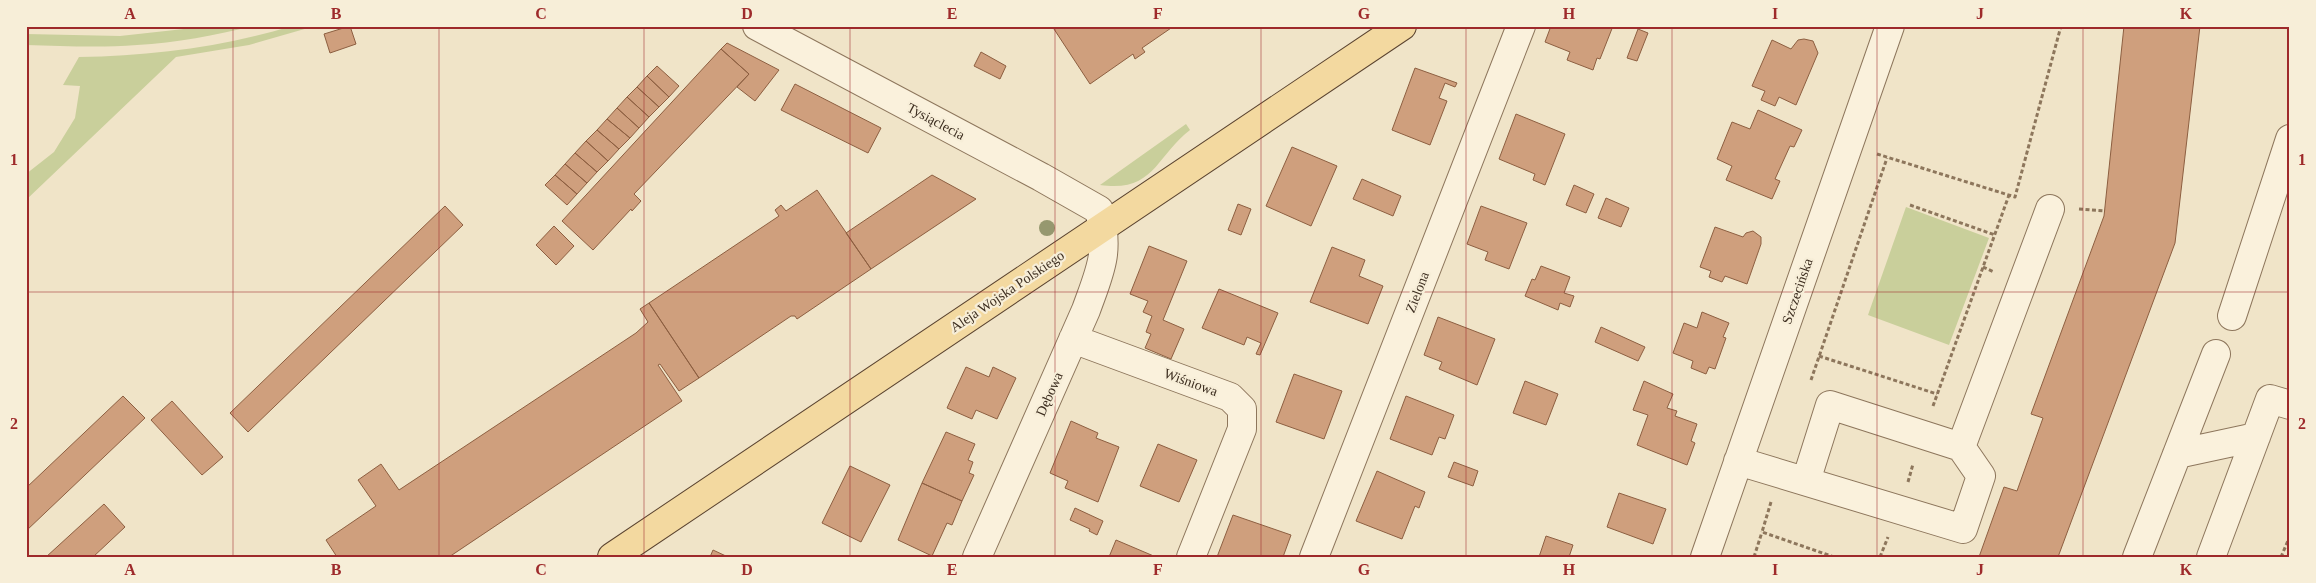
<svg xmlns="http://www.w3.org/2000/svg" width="2316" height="583" font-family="'Times New Roman',serif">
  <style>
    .green { fill: #c9cf9b }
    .building { fill: #cf9f7d; stroke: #8d5f41 }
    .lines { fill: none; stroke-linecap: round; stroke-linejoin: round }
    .minor-casing { stroke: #8d765c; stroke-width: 30 }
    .major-casing { stroke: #5b4430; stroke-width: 30 }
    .path { stroke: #8d765c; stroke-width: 3; stroke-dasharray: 4 2.5; stroke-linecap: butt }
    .minor { stroke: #faf1dc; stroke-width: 28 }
    .major { stroke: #f3d9a0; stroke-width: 28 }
    .tree { fill: #96986f }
    .grid { fill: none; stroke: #9e2a2b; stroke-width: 1; stroke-opacity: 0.55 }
    .labels { text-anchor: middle; stroke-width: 4.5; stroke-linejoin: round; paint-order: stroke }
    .street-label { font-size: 14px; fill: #3d2e20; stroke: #f7eed8 }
    .neatline { fill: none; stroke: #9e2a2b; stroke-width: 2 }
    .grid-label { font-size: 16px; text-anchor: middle; font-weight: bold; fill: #9e2a2b }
  </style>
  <rect width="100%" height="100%" fill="#f0e4c8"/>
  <path class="green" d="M211,26H254C215,35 176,43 137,45C100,48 63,46 26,45V34L120,36Z
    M292,26H315L249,45L176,57L26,200V174L54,152L75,118L80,86L63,85L79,57C152,56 222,47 292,26Z
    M1186,124L1190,130C1156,156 1154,193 1100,185Z
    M1906,207L1989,238L1949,345L1868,315Z"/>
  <path class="building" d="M350,26L356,44L330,53L324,34Z
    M1052,26H1174L1142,48L1145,52L1135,59L1133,54L1090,84Z
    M1551,26H1613L1600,59L1597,58L1593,70L1567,60L1570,52L1545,42Z
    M2124,26H2200L2175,243L2058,557H1979L2004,487L2017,491L2043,418L2031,414L2104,216Z
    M1638,29L1648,33L1637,61L1627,58Z
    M1804,39L1813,41L1818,53L1796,105L1779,97L1775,106L1761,100L1765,91L1752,86L1772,40L1791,49L1798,40Z
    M727,43L779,70L755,101L737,87L749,74L721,49Z
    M721,49L749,74L634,194L641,201L632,211L631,209L593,250L562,221Z
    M981,52L1006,66L1000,79L974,66Z
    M657,66L679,86L669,97L647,76Z
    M1415,68L1457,83L1455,87L1445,83L1439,98L1447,101L1430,145L1392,130Z
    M647,76L669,97L659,107L637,87Z
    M795,84L881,128L868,153L781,110Z
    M637,87L659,107L649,117L627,97Z
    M627,97L649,117L639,128L617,108Z
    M617,108L639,128L630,138L607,119Z
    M1758,110L1802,130L1794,147L1790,146L1775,179L1780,181L1772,199L1726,180L1732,166L1717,159L1732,122L1750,129Z
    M1516,114L1565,134L1545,185L1533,180L1535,174L1499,159Z
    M607,119L630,138L619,149L597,130Z
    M597,130L619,149L608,161L586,141Z
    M586,141L608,161L597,172L575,153Z
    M1292,147L1337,166L1311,226L1266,206Z
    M575,153L597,172L587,183L565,164Z
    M565,164L587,183L577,194L555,175Z
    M555,175L577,194L567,205L545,185Z
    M932,175L976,199L871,269L846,233Z
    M1362,179L1401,196L1393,216L1353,199Z
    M1574,185L1594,194L1586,213L1566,205Z
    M817,190L871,269L797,319L795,316H791L699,378L649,303L779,216L775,210L781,205L786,211Z
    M1606,198L1629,208L1621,227L1598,218Z
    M1238,204L1251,209L1241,235L1228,230Z
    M445,206L463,225L248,432L230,413Z
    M1481,206L1527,223L1509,269L1485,260L1488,252L1467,244Z
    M554,226L574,246L556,265L536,245Z
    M1715,227L1743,237L1746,233L1753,231L1761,237V244L1747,284L1725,276L1722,282L1709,277L1711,271L1700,267Z
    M1149,246L1187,261L1163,320L1184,329L1171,359L1145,348L1151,334L1146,332L1152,316L1143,312L1148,301L1130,294Z
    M1332,247L1365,260L1359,276L1383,286L1368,324L1310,302Z
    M1541,266L1570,277L1564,293L1574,296L1570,307L1560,303L1558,310L1525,296L1532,279L1535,280Z
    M1219,289L1278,313L1260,355L1256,354L1261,343L1247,337L1244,345L1202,328Z
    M649,303L699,378L679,391L660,364L658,365L682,401L449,557H337L326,540L376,506L358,480L381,464L399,490L636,333L648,322L640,309Z
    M1702,312L1729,323L1723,337L1726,338L1715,369L1709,367L1706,374L1691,368L1693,361L1673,353L1684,323L1697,328Z
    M1438,317L1495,339L1477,385L1439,369L1442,362L1424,355Z
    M1601,327L1645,347L1638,361L1595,342Z
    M966,367L989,377L993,367L1016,378L997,419L976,410L972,419L947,408Z
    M1294,374L1342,391L1324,439L1276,422Z
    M1525,381L1558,394L1546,425L1513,413Z
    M1644,381L1673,394L1667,408L1677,411L1675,416L1697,424L1691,441L1695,443L1687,465L1637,445L1648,415L1633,410Z
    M123,396L145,418L26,531V488Z
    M1406,396L1454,415L1445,439L1439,437L1432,455L1390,439Z
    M172,401L223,457L202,475L151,420Z
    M1071,421L1098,433L1096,438L1119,447L1098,502L1065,488L1068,481L1050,473Z
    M946,432L975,444L968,460L973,462L969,473L974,475L962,501L922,483Z
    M1158,444L1197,460L1179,502L1140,486Z
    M1454,462L1478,471L1473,486L1448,477Z
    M850,466L890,485L861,542L822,523Z
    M1377,471L1425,492L1419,508L1415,506L1402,539L1356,521Z
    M922,483L962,501L952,525L947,523L932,556L898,540Z
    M1619,493L1666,509L1653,544L1607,527Z
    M104,504L125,527L93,557H46Z
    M1075,508L1103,521L1097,535L1089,531L1090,529L1070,520Z
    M1233,515L1291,535L1283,557H1217Z
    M1546,536L1573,545L1569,557H1539Z
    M1116,540L1156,557H1109Z
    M713,550L728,557H710Z"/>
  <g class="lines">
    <defs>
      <path id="minor" d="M757,26L1041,177L1099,210C1110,253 1100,271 1086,310L977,557
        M2232,316L2290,139
        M1073,339L1230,397L1242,409V429L1191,557
        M1961,447L2050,209
        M2177,454L2256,437
        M1738,461L1963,529L1981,476L1961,447L1830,405L1806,481
        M1314,557L1521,26
        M1705,557L1890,26
        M2137,557L2216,354
        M2211,557L2270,399L2290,405"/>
      <path id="major" d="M612,557L1402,26"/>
    </defs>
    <use href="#minor" class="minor-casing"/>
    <use href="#major" class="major-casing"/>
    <path class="path" d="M1877,154L2015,197L2061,26
      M1910,205L1995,235
      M2079,209L2105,211
      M1983,267L1994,272
      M1819,356L1937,394
      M1811,380L1887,158
      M1933,406L2009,195
      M1908,482L1913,464
      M1771,502L1762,532L1834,557
      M1754,557L1762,532
      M1880,557L1888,537
      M2281,557L2290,536"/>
    <use href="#minor" class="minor"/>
    <use href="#major" class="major"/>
  </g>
  <circle class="tree" cx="1047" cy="228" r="8"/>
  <path class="grid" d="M233,26V557M439,26V557M644,26V557M850,26V557M1055,26V557M1261,26V557M1466,26V557M1672,26V557M1877,26V557M2083,26V557M26,292H2290"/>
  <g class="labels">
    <g class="street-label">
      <text transform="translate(936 121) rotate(28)" y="5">Tysiąclecia</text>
      <text transform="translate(1007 291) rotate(-34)" y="5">Aleja Wojska Polskiego</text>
      <text transform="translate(1797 291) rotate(-71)" y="5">Szczecińska</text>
      <text transform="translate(1417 292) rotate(-69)" y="5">Zielona</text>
      <text transform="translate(1191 382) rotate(20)" y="5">Wiśniowa</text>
      <text transform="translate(1049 394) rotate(-66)" y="5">Dębowa</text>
    </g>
  </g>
  <rect width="2316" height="583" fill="none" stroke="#f7eed8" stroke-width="55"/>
  <rect x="28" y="28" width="2260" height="528" class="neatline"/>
  <g class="grid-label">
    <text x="130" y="19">A</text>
    <text x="336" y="19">B</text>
    <text x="541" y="19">C</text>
    <text x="747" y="19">D</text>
    <text x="952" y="19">E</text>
    <text x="1158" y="19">F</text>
    <text x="1364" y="19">G</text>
    <text x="1569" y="19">H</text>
    <text x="1775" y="19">I</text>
    <text x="1980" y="19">J</text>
    <text x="2186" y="19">K</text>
    <text x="14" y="165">1</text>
    <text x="2302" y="165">1</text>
    <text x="14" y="429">2</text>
    <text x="2302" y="429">2</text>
    <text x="130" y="575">A</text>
    <text x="336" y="575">B</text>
    <text x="541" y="575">C</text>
    <text x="747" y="575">D</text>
    <text x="952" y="575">E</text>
    <text x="1158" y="575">F</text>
    <text x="1364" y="575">G</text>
    <text x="1569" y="575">H</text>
    <text x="1775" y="575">I</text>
    <text x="1980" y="575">J</text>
    <text x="2186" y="575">K</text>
  </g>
</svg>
